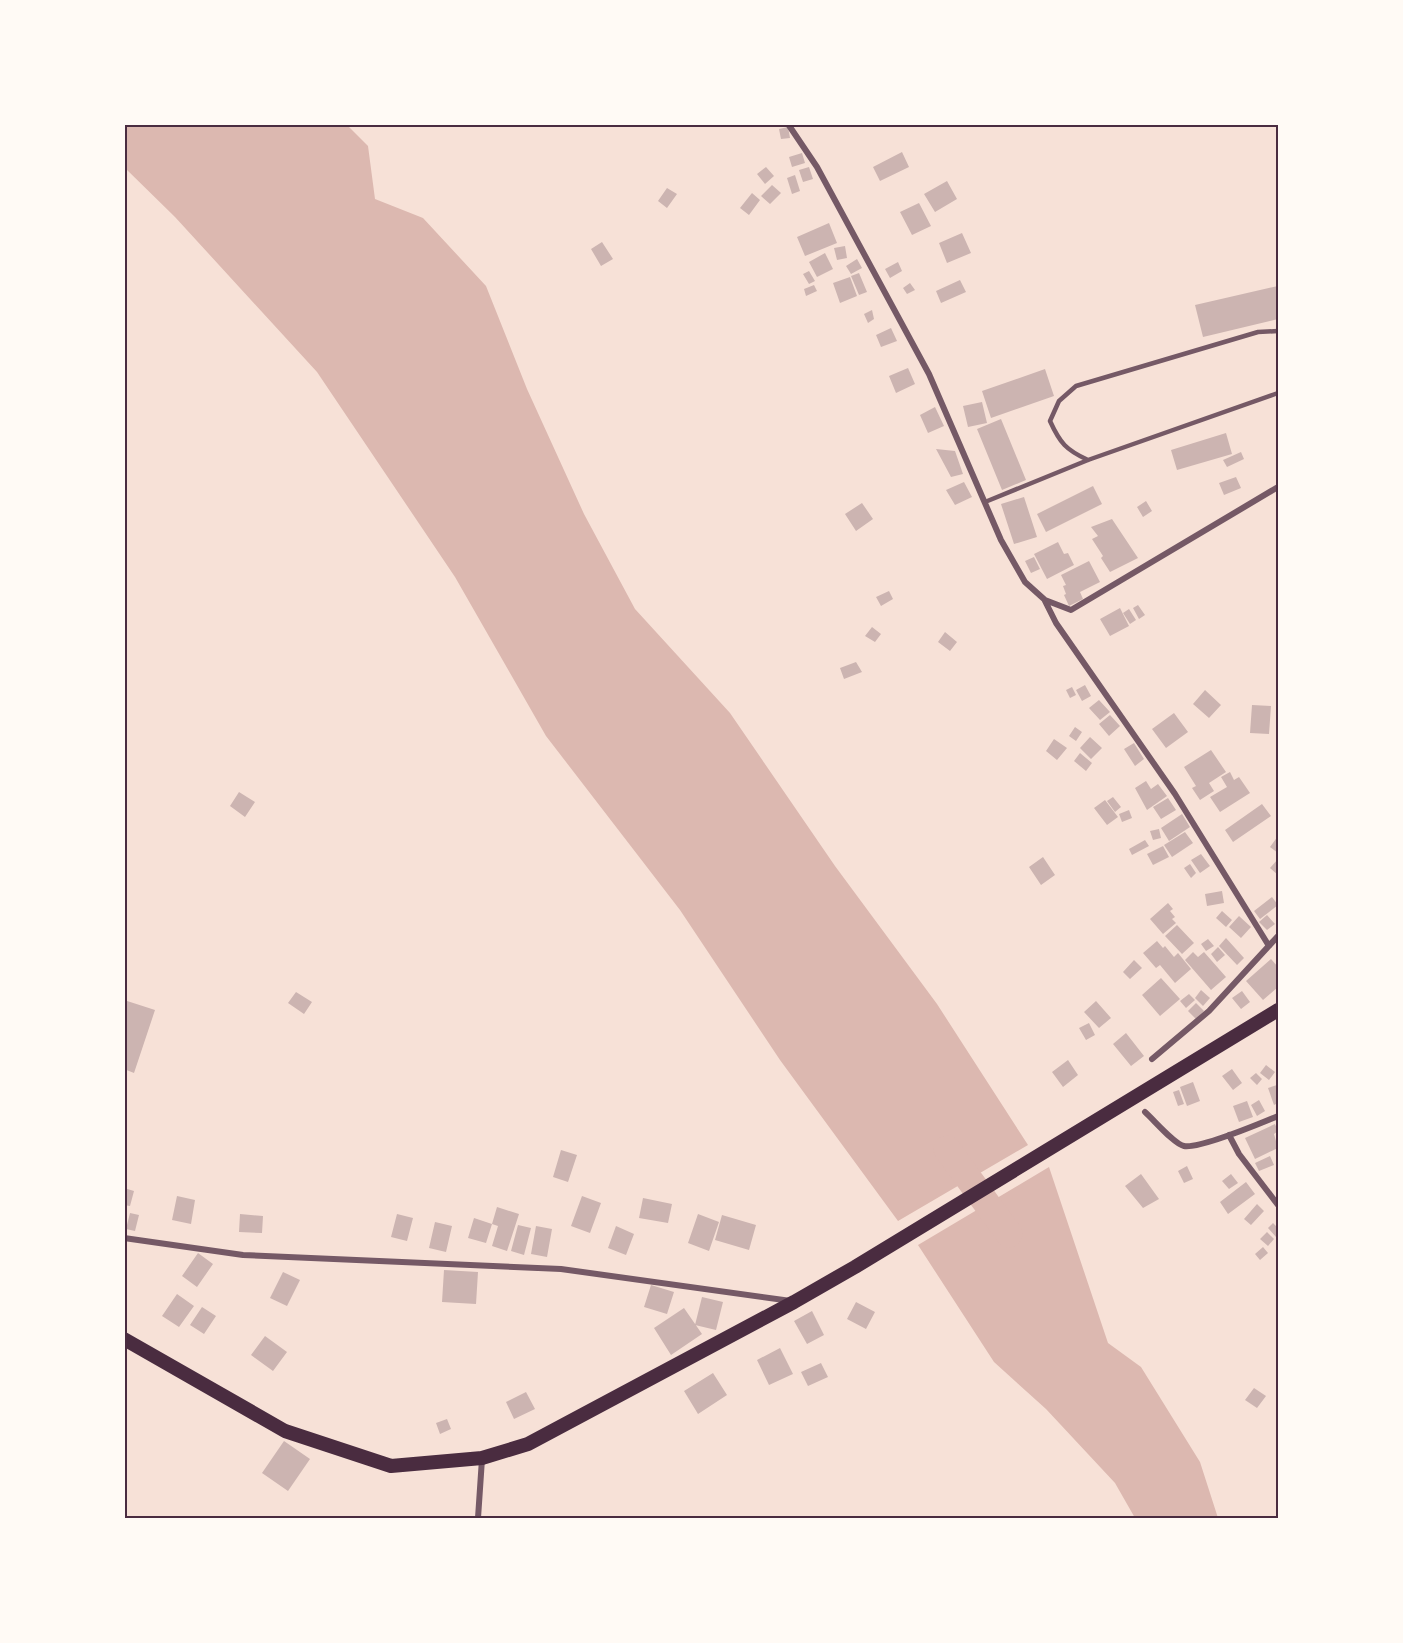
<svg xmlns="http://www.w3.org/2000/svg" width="1403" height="1643" font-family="Figtree,sans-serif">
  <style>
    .water { fill: #dcb8b0 }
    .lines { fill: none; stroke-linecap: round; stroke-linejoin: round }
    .river { stroke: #dcb8b0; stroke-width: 27 }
    .building { fill: #ccb4b1 }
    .service { stroke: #755966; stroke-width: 4.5 }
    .minor { stroke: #755966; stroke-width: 6 }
    .primary { stroke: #4a2c40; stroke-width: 14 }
    .neatline { fill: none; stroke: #4a2c40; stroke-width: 2 }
  </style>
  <rect width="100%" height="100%" fill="#f7e1d7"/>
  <path class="water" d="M124,125H347L368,146L375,199L423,218L486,286L527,389L584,514L635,609L730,713L835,866L937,1004L1028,1145L898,1221L780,1060L680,910L546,736L455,577L317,372L175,217L125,168Z
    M1049,1167L1108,1343L1141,1367L1200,1462L1218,1518H1135L1115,1483L1046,1409L994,1362L918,1245Z"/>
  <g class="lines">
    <path class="river" d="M947,1149L1009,1234"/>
  </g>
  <path class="building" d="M788,127L790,138L781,139L779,129Z
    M902,152L909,167L880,181L873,167Z
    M802,153L805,163L792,167L789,157Z
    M766,167L774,176L765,184L757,174Z
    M809,167L813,179L803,182L799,170Z
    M795,175L800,191L792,194L787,178Z
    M947,181L957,199L935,212L924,194Z
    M772,185L781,193L770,204L761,196Z
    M667,188L677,194L667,208L658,201Z
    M752,193L760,200L749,215L740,208Z
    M919,203L931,226L912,235L900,212Z
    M829,223L837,243L805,256L797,237Z
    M962,233L971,253L947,263L939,243Z
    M602,242L613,259L601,266L591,249Z
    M845,246L847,258L837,260L834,248Z
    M825,253L833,269L817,277L809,262Z
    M857,259L862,268L851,274L846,266Z
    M898,262L902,271L890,278L885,269Z
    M809,271L815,281L809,284L803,274Z
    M859,273L867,292L859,295L851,276Z
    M850,277L857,296L840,303L833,283Z
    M960,280L966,292L941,303L936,291Z
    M910,283L915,290L907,294L903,288Z
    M814,285L817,291L806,296L804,289Z
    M1278,286V319L1203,337L1195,305Z
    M872,310L874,319L868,323L864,314Z
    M891,328L897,341L881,347L876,335Z
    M908,368L915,384L896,393L889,376Z
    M1045,369L1054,396L991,418L982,391Z
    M982,402L987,423L968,427L963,406Z
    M935,407L944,426L928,433L920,415Z
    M1001,419L1026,480L1002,490L977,429Z
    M1226,433L1232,454L1177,470L1171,450Z
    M936,449L955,451L963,474L951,477Z
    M1241,452L1244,459L1227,467L1223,460Z
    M1236,477L1241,488L1224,495L1219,483Z
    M964,482L972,497L955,505L946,490Z
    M1093,486L1102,504L1046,532L1037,514Z
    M1024,497L1037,537L1014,544L1001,504Z
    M1146,501L1152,511L1143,517L1137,507Z
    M862,503L873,519L856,531L845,514Z
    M1112,519L1138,558L1110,572L1101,558L1103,556L1092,539L1098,536L1091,527Z
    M1058,542L1064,554L1068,553L1074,565L1047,579L1034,554Z
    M1034,557L1040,569L1031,573L1025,561Z
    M1089,561L1100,582L1080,592L1083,599L1069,606L1064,595L1066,594L1063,586L1066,585L1061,575Z
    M889,591L893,599L881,606L876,597Z
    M1138,605L1145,615L1139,619L1133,608Z
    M1120,608L1129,626L1110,636L1100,619Z
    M1129,609L1136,620L1130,624L1123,613Z
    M872,627L881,634L875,642L865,636Z
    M945,632L957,642L950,651L938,642Z
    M856,662L862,672L844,679L840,668Z
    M1085,685L1091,696L1082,701L1076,690Z
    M1072,687L1076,695L1070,698L1066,690Z
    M1205,690L1221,705L1209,718L1193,704Z
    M1099,700L1110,712L1100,720L1089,708Z
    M1252,705L1271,706L1269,734L1250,733Z
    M1174,713L1188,732L1166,748L1152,729Z
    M1110,715L1120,726L1109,736L1099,724Z
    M1075,727L1082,732L1076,741L1069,736Z
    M1090,737L1102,748L1091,759L1080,748Z
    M1054,739L1067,748L1057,760L1046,751Z
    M1134,743L1144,759L1135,766L1124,749Z
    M1211,750L1226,772L1209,783L1214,791L1200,800L1192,788L1196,786L1184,767Z
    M1080,753L1092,763L1086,771L1074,761Z
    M1230,772L1234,780L1239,777L1250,793L1220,812L1210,797L1227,787L1221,777Z
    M1146,781L1151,789L1158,784L1167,796L1147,810L1135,788Z
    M239,792L255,802L245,817L230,806Z
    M1113,797L1121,807L1115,812L1107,801Z
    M1168,798L1176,810L1161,819L1153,807Z
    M1105,800L1118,817L1107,825L1094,808Z
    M1262,804L1271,816L1233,842L1225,830Z
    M1129,810L1132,818L1122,822L1119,814Z
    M1182,814L1190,827L1169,841L1161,828Z
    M1159,829L1161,838L1153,840L1150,831Z
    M1185,832L1193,843L1172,857L1164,845Z
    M1278,836V853L1270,847Z
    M1145,840L1149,846L1132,855L1129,849Z
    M1163,846L1169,857L1153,865L1147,854Z
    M1201,854L1210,866L1200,873L1191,860Z
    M1043,857L1055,875L1041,885L1029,867Z
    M1278,859V875L1270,868Z
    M1190,864L1196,873L1191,878L1184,868Z
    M1222,891L1224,903L1207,906L1205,894Z
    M1272,897L1278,905L1260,919L1254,911Z
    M1168,903L1173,909L1170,911L1175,917L1172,919L1176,923L1163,934L1150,919Z
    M1222,911L1232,920L1226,927L1216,918Z
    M1267,915L1275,924L1267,930L1259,922Z
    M1239,916L1251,927L1241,938L1229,927Z
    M1177,925L1194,943L1182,954L1165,936Z
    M1226,938L1244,958L1237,965L1219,946Z
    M1208,939L1214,946L1206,951L1201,944Z
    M1157,941L1163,948L1165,946L1174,957L1178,953L1191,969L1175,983L1160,965L1156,968L1143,953Z
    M1218,947L1225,955L1217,962L1211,954Z
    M1193,952L1198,957L1204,952L1226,977L1211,990L1185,960Z
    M1271,959L1278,967V987L1263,1000L1246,981Z
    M1134,960L1142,968L1130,979L1123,972Z
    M1161,978L1180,999L1160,1016L1142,995Z
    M1201,990L1210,998L1203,1006L1195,998Z
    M1242,991L1250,1002L1241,1009L1232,998Z
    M296,992L312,1002L304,1014L288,1003Z
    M1189,994L1195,1000L1186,1008L1180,1001Z
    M124,1000L155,1010L134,1073L124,1069Z
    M1096,1001L1111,1018L1099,1028L1084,1012Z
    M1196,1003L1204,1011L1196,1019L1188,1011Z
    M1089,1023L1095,1035L1086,1040L1079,1028Z
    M1126,1033L1144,1056L1131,1066L1113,1044Z
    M1068,1060L1078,1075L1063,1087L1052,1072Z
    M1266,1065L1275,1072L1269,1080L1260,1073Z
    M1232,1069L1242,1083L1233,1090L1222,1076Z
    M1256,1073L1262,1079L1257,1085L1250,1078Z
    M1193,1082L1200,1101L1187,1106L1180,1087Z
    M1277,1085L1278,1103L1274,1105L1268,1088Z
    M1179,1090L1184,1104L1178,1106L1173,1092Z
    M1259,1100L1265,1111L1257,1116L1251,1105Z
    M1247,1101L1253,1117L1239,1122L1233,1106Z
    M1275,1124L1278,1131L1274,1134L1278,1148L1255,1159L1245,1138Z
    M561,1150L577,1155L568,1182L553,1177Z
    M1270,1156L1274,1165L1259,1171L1255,1163Z
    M1187,1166L1193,1179L1184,1183L1178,1171Z
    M1141,1174L1159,1199L1143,1208L1125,1186Z
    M1231,1174L1238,1183L1229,1189L1222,1181Z
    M1246,1182L1255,1194L1228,1214L1220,1202Z
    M124,1188L134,1191L130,1206L124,1205Z
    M177,1196L195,1200L191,1224L172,1220Z
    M582,1196L601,1203L590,1233L571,1226Z
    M643,1198L672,1204L668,1223L639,1218Z
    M1257,1204L1264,1211L1251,1225L1244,1219Z
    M497,1207L519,1214L507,1251L492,1246L498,1226L492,1224L486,1243L468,1238L474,1218L492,1224Z
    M130,1213L139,1215L135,1231L126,1229Z
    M240,1214L263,1216L262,1233L239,1232Z
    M397,1214L413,1218L407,1241L391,1237Z
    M698,1214L719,1222L709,1251L688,1243Z
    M722,1215L756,1225L749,1250L715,1240Z
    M435,1222L452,1226L446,1252L429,1248Z
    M1273,1223L1278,1228V1235L1276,1237L1268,1228Z
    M518,1225L531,1228L524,1255L511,1251Z
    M536,1226L552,1229L547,1257L531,1254Z
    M616,1226L634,1234L626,1255L608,1248Z
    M1267,1232L1274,1239L1268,1246L1260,1239Z
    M1263,1247L1268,1253L1260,1260L1255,1254Z
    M198,1253L213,1264L197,1287L182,1276Z
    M444,1270L478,1272L476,1304L442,1302Z
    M283,1272L300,1280L287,1306L270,1298Z
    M651,1285L674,1292L667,1314L644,1307Z
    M177,1294L194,1306L179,1327L162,1316Z
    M702,1297L723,1302L716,1330L695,1325Z
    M856,1302L875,1312L866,1329L847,1319Z
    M202,1307L216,1316L204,1334L190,1325Z
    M684,1308L702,1334L671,1355L654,1328Z
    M812,1311L824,1335L807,1344L794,1321Z
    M265,1336L287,1352L273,1371L251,1355Z
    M780,1348L793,1374L769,1385L757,1360Z
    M821,1363L828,1377L808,1386L801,1372Z
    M713,1373L727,1395L698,1414L684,1391Z
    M1254,1388L1266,1396L1257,1408L1245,1400Z
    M526,1392L535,1409L514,1419L506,1402Z
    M447,1419L451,1429L440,1434L436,1423Z
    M284,1441L310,1459L288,1491L262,1473Z"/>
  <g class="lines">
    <path class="service" d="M1088,460C1066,450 1060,443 1050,421L1059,401L1076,386L1258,332L1278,331
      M985,502L1088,460L1278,393"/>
    <path class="minor" d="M788,124L817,167L929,374L1001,540L1025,582L1045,600L1071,610L1278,487
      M1045,601L1056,623L1175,794L1269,946
      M1152,1059L1209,1011L1278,936
      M1145,1112C1154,1120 1174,1144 1184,1146C1200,1149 1261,1123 1278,1116
      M1229,1135L1239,1154L1278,1205
      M124,1238L243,1255L561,1269L791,1301
      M478,1518L482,1459"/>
    <path class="primary" d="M124,1339L285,1431L391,1466L482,1458L528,1444L794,1302L855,1267L1278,1010"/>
  </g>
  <rect width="1403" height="1643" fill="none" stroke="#fffaf5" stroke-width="252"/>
  <rect x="126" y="126" width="1151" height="1391" class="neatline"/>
</svg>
